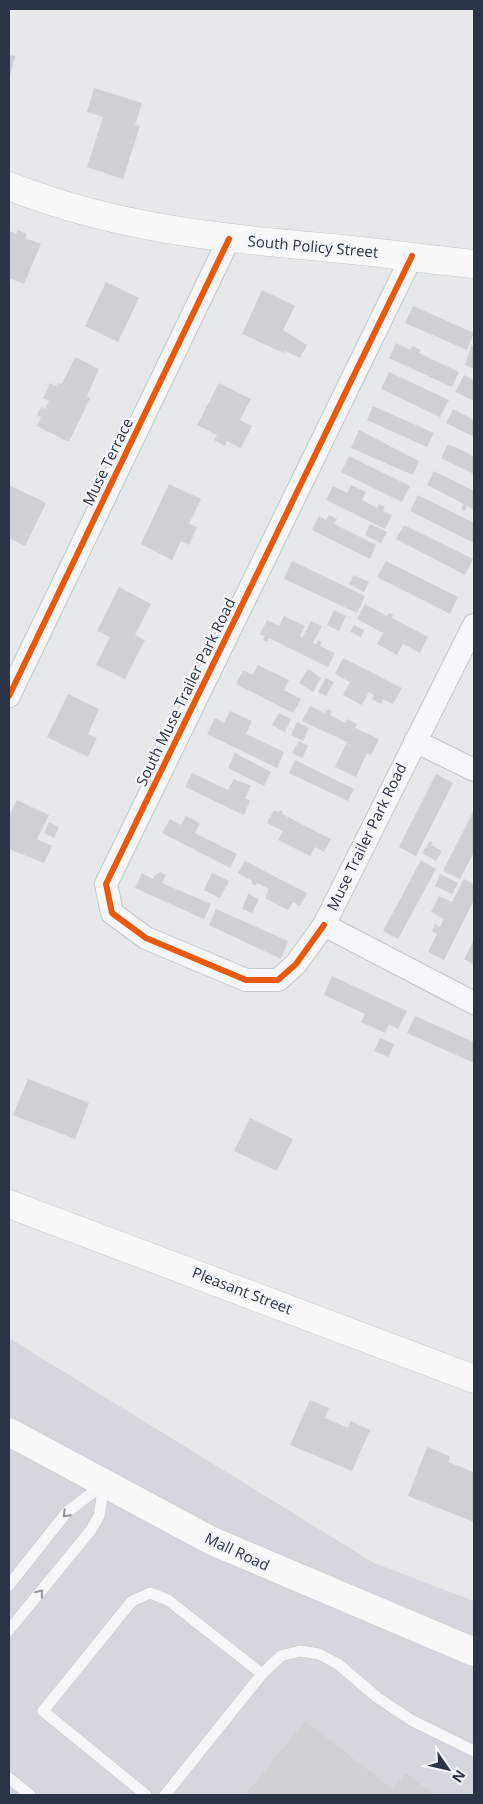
<svg xmlns="http://www.w3.org/2000/svg" width="483" height="1804" font-family="'Open Sans',sans-serif">
  <style>
    .built { fill: #d4d7dd }
    .building { fill: #ced0d3 }
    .lines { fill: none; stroke-linecap: round; stroke-linejoin: round }
    .lane-casing { stroke: #c4c6c8; stroke-width: 12 }
    .street-casing { stroke: #c4c6c8; stroke-width: 24 }
    .secondary-casing { stroke: #c4c6c8; stroke-width: 29 }
    .primary-casing { stroke: #c2c5c8; stroke-width: 29 }
    .lane { stroke: #f5f6f7; stroke-width: 11 }
    .street { stroke: #f5f6f7; stroke-width: 22 }
    .secondary { stroke: #f8f8f8; stroke-width: 28 }
    .primary { stroke: #f8f8f8; stroke-width: 28 }
    .cycleway-casing { stroke: #f4f6f9; stroke-width: 9 }
    .cycleway { stroke: #e8590c; stroke-width: 6 }
    .oneway { stroke: #90959e }
    .labels { text-anchor: middle; stroke-width: 4.5; stroke-linejoin: round; paint-order: stroke }
    .street-label { font-size: 15px; fill: #2b3445; stroke: #f4f6f9 }
  </style>
  <rect width="100%" height="100%" fill="#e6e8ea"/>
  <path class="built" d="M9,1338L374,1563L474,1601V1795H9Z"/>
  <path class="building" d="M9,55L15,56L9,80Z
    M94,88L142,103L135,125L140,126L123,179L87,167L103,117L87,112Z
    M18,230L27,234L25,238L41,244L24,284L9,278V234L10,231L16,234Z
    M106,282L139,298L118,342L85,326Z
    M262,290L295,306L283,330L307,345L300,358L285,351L284,353L275,349L242,334Z
    M413,306L474,333L467,350L405,323Z
    M396,343L410,350L412,346L421,350L419,353L459,372L452,387L389,358Z
    M471,346L474,347V369L465,365Z
    M75,357L99,369L87,396L90,398L69,442L37,426L41,417L37,415L41,407L45,409L49,401L43,398L50,383L56,386L58,383L62,384Z
    M389,372L449,400L440,417L381,389Z
    M464,375L474,380V401L455,392Z
    M219,383L251,399L240,420L252,426L241,448L227,441L225,446L214,440L217,435L197,425Z
    M373,406L434,433L427,447L367,420Z
    M453,409L474,420V437L446,423Z
    M359,430L419,461L413,475L351,448Z
    M448,444L474,456V474L441,458Z
    M349,456L410,486L402,502L341,472Z
    M434,471L474,491V510L467,506L465,511L461,509L464,504L427,485Z
    M169,484L201,499L189,524L197,527L189,545L181,541L172,560L141,544Z
    M9,485L46,503L25,546L9,538Z
    M351,485L366,492L362,500L377,508L379,504L385,507L383,511L392,515L385,529L326,500L333,486L347,493Z
    M418,495L474,523V543L410,511Z
    M329,515L337,519L334,524L376,545L370,559L312,530L319,516L326,520Z
    M370,524L387,532L381,543L365,535Z
    M404,525L473,559L465,575L396,539Z
    M292,561L365,596L357,613L284,579Z
    M386,561L458,597L450,614L377,577Z
    M354,575L369,582L364,592L349,584Z
    M119,587L151,604L135,635L145,640L125,679L96,665L110,637L97,631Z
    M365,604L387,616L389,613L393,615L392,618L428,637L420,653L403,644L397,655L377,644L383,633L357,619Z
    M334,610L346,616L339,631L327,625Z
    M284,616L305,626L300,636L302,638L311,621L322,626L313,643L316,644L318,640L322,642L320,646L335,653L328,667L269,638L267,642L263,640L265,636L260,634L267,620L279,626Z
    M354,625L364,630L361,637L350,632Z
    M343,658L402,688L393,704L383,699L381,704L372,699L374,695L369,692L362,705L343,695L350,682L335,674Z
    M258,665L289,680L284,690L301,699L293,713L236,684L243,670L253,675Z
    M308,669L321,678L313,692L299,683Z
    M326,678L334,682L326,696L318,692Z
    M68,694L99,709L88,734L97,738L88,757L47,737Z
    M310,706L325,713L328,709L332,711L330,715L345,723L347,719L357,724L355,728L379,739L371,755L367,753L356,777L335,767L347,742L302,721Z
    M230,711L252,721L246,734L284,752L277,768L207,734L215,718L224,723Z
    M279,713L291,719L285,732L272,725Z
    M297,722L309,728L303,741L291,735Z
    M299,741L308,746L302,758L292,753Z
    M235,753L271,772L264,786L228,768Z
    M295,760L354,789L348,801L289,773Z
    M192,773L228,790L234,779L251,786L245,798L250,801L244,815L185,787Z
    M436,774L453,783L416,856L399,847Z
    M17,800L49,815L37,839L52,846L44,863L9,849V816Z
    M274,810L279,812L280,810L283,811L282,814L331,839L324,852L315,847L310,856L278,840L283,831L267,823Z
    M474,810V852L460,879L443,871Z
    M186,816L200,823L195,833L237,854L230,868L162,833L170,819L181,825Z
    M49,822L59,827L54,838L44,833Z
    M430,841L433,843L431,845L442,851L436,861L422,853Z
    M421,860L436,869L398,939L383,931Z
    M245,861L307,893L300,906L293,902L288,910L265,898L269,889L257,883L255,886L251,883L252,881L238,873Z
    M161,872L166,875L162,883L211,904L204,919L135,888L142,873L153,879L155,875Z
    M212,873L229,881L220,898L204,890Z
    M440,874L458,883L452,894L435,886Z
    M464,879L474,884V900L444,960L428,952L437,934L432,931L435,924L440,927L444,919L431,912L439,896L452,902Z
    M248,894L259,899L252,913L242,909Z
    M216,909L288,941L281,959L209,925Z
    M474,940V965L464,959Z
    M332,976L407,1011L398,1029L389,1024L385,1033L361,1022L365,1014L324,995Z
    M415,1016L474,1042V1063L407,1033Z
    M380,1038L394,1044L389,1057L374,1051Z
    M28,1079L89,1103L75,1139L13,1115Z
    M250,1118L293,1139L277,1171L234,1151Z
    M310,1400L329,1408L325,1418L348,1428L351,1421L370,1430L352,1471L290,1445Z
    M427,1447L450,1456L448,1462L474,1472V1522L408,1496Z
    M305,1721L392,1789L406,1773L434,1795H245Z"/>
  <g class="lines">
    <defs>
      <path id="lane" d="M9,1585L67,1512L104,1484
        M9,1630L91,1530L99,1516L104,1484
        M9,1778L30,1795
        M146,1795L43,1711L132,1601L150,1593L168,1600L262,1674
        M165,1795L262,1674L281,1656L300,1651L319,1654L338,1664L378,1698L411,1720L474,1751"/>
      <path id="street" d="M474,625L324,925L474,1003
        M9,696L229,239
        M415,741L474,770
        M324,925L296,964L278,980H246L146,938L112,913L106,884L412,256"/>
      <path id="secondary" d="M9,186C120,230 224,238 342,249C386,253 430,260 474,264
        M9,1204L474,1379"/>
      <path id="primary" d="M9,1432L212,1541L474,1652"/>
    </defs>
    <use href="#lane" class="lane-casing"/>
    <use href="#street" class="street-casing"/>
    <use href="#secondary" class="secondary-casing"/>
    <use href="#primary" class="primary-casing"/>
    <use href="#lane" class="lane"/>
    <use href="#street" class="street"/>
    <use href="#secondary" class="secondary"/>
    <use href="#primary" class="primary"/>
    <defs>
      <path id="cycleway" d="M9,696L229,239
        M324,925L296,964L278,980H246L146,938L112,913L106,884L412,256"/>
    </defs>
    <use href="#cycleway" class="cycleway-casing"/>
    <use href="#cycleway" class="cycleway"/>
  </g>
  <defs><path id="oneway-chevron" d="M-2-3.5L2.5 0L-2 3.5" fill="none" stroke-width="1.6" stroke-linecap="round" stroke-linejoin="round" transform="scale(1.25)"/></defs>
  <g class="oneway">
    <use href="#oneway-chevron" transform="translate(66 1514) rotate(134)"/>
    <use href="#oneway-chevron" transform="translate(40 1593) rotate(-51)"/>
  </g>
  <g class="labels">
    <g class="street-label">
      <text transform="translate(313 247) rotate(5)" y="5">South Policy Street</text>
      <text transform="translate(108 462) rotate(-64)" y="5">Muse Terrace</text>
      <text transform="translate(186 692) rotate(-64)" y="5">South Muse Trailer Park Road</text>
      <text transform="translate(367 837) rotate(-64)" y="5">Muse Trailer Park Road</text>
      <text transform="translate(242 1291) rotate(21)" y="5">Pleasant Street</text>
      <text transform="translate(237 1552) rotate(25)" y="5">Mall Road</text>
    </g>
  </g>
  <rect width="483" height="1804" fill="none" stroke="#2b3445" stroke-width="20"/>
  <g transform="translate(448 1769) rotate(124)" stroke="#f4f6f9" stroke-width="4" paint-order="stroke">
  <path d="M0-4L9 19L0 12L-9 19Z" fill="#2b3445"/>
  <text y="-8" font-size="14" font-weight="bold" text-anchor="middle" fill="#2b3445">N</text>
  </g>
</svg>
